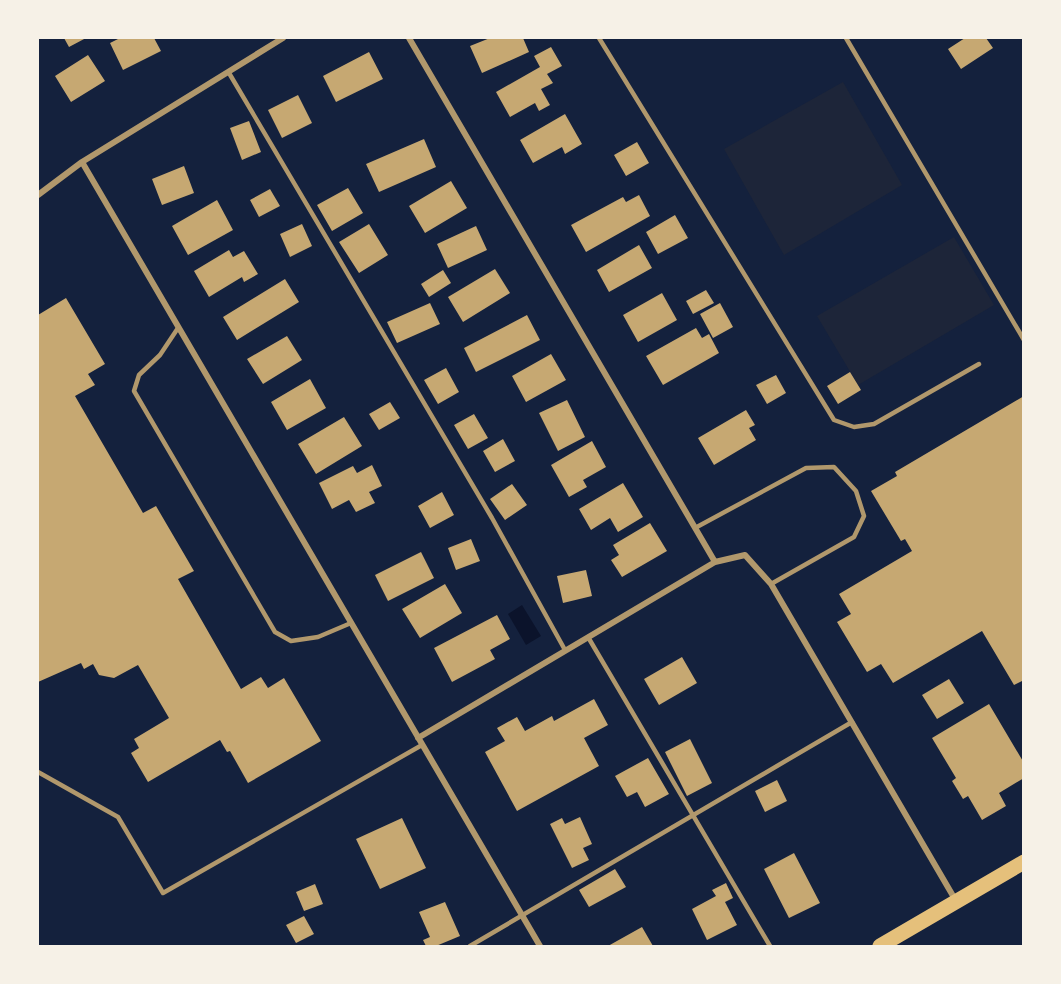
<svg xmlns="http://www.w3.org/2000/svg" width="1061" height="984" font-family="Manrope,sans-serif">
  <style>
    .green { fill: #1d2539 }
    .water { fill: #0b132b }
    .building { fill: #c6a872 }
    .lines { fill: none; stroke-linecap: round; stroke-linejoin: round }
    .service { stroke: #b1986c; stroke-width: 4.5 }
    .minor { stroke: #b1986c; stroke-width: 6 }
    .primary { stroke: #e5c07b; stroke-width: 15 }
  </style>
  <rect width="100%" height="100%" fill="#14213d"/>
  <path class="green" d="M843,82L902,185L784,255L724,149Z
    M954,237L994,305L858,385L817,316Z"/>
  <path class="water" d="M522,605L541,636L526,645L508,614Z"/>
  <path class="building" d="M64,38H86L69,47Z
    M120,38H154L161,51L123,70L110,43Z
    M490,38H523L529,52L482,73L470,46Z
    M965,38H986L993,48L961,69L948,49Z
    M551,47L562,66L547,74L553,83L541,89L550,105L539,111L535,103L510,117L496,92L540,67L534,56Z
    M369,52L383,79L336,102L323,76Z
    M88,55L105,81L71,102L55,76Z
    M298,95L312,123L282,138L268,110Z
    M565,114L582,144L565,154L562,147L533,163L520,140Z
    M249,121L261,152L242,160L230,128Z
    M424,139L436,167L379,192L366,164Z
    M637,142L649,163L626,176L614,155Z
    M184,166L194,193L162,205L152,179Z
    M451,181L467,208L425,233L409,206Z
    M348,188L363,213L332,231L317,205Z
    M270,189L280,206L259,217L250,200Z
    M639,195L650,216L586,252L571,225L623,197L626,202Z
    M217,200L233,230L188,255L172,226Z
    M675,215L688,238L658,254L646,232Z
    M302,224L312,246L290,257L280,234Z
    M369,224L388,255L359,273L339,242Z
    M476,226L487,250L448,268L437,244Z
    M639,245L652,268L609,292L597,270Z
    M229,250L233,257L244,251L258,274L244,282L242,277L209,297L194,271Z
    M495,269L510,293L463,322L448,297Z
    M443,270L451,283L429,297L421,284Z
    M285,279L299,302L237,340L223,317Z
    M706,290L714,303L693,314L686,301Z
    M662,293L677,320L638,342L623,315Z
    M66,298L105,364L88,374L95,385L75,396L143,513L156,506L194,571L178,579L241,689L261,677L268,688L284,678L321,741L248,783L230,751L227,752L220,740L148,782L131,753L139,748L134,739L169,718L138,665L114,678L99,675L93,664L84,669L81,663L38,682V315Z
    M430,303L440,324L397,343L387,322Z
    M720,303L733,327L713,338L700,314Z
    M527,315L540,340L476,372L464,348Z
    M696,328L702,338L709,334L719,353L663,385L646,356Z
    M287,336L302,360L263,384L247,359Z
    M551,354L566,380L526,402L512,376Z
    M446,368L459,392L438,404L424,380Z
    M850,372L861,390L838,404L827,386Z
    M776,375L786,393L767,404L756,385Z
    M310,379L326,408L287,430L271,402Z
    M1024,396V680L1014,685L982,631L893,683L881,664L867,672L837,622L851,614L839,594L912,551L905,539L901,541L871,491L897,476L895,472Z
    M567,400L585,437L558,451L539,413Z
    M390,402L400,418L379,430L369,414Z
    M746,410L755,425L749,428L756,440L714,465L698,438Z
    M474,414L488,438L468,449L454,425Z
    M344,417L362,446L316,474L298,444Z
    M503,439L515,461L495,472L483,451Z
    M592,441L606,467L583,480L587,487L569,497L551,465Z
    M372,465L382,486L369,492L375,503L356,512L349,500L332,509L319,483L353,466L357,473Z
    M623,483L643,517L618,532L610,518L591,530L579,509Z
    M512,484L527,505L505,520L490,499Z
    M442,492L454,515L430,528L418,506Z
    M650,523L667,551L622,577L611,560L619,555L613,545Z
    M471,539L480,561L456,570L448,548Z
    M421,552L434,578L388,601L375,575Z
    M586,570L592,596L563,603L557,576Z
    M445,584L462,613L420,638L402,609Z
    M497,615L510,639L490,650L495,659L452,682L434,648Z
    M682,657L697,683L659,705L644,679Z
    M949,679L964,703L937,719L922,695Z
    M594,699L608,725L584,738L599,766L517,811L485,752L505,741L497,728L517,717L525,731L552,716L554,721Z
    M989,704L1024,763V778L999,793L1006,806L982,820L968,796L963,799L952,781L956,778L932,738Z
    M690,739L712,783L687,796L665,752Z
    M648,758L669,794L645,807L637,792L627,797L615,776Z
    M777,780L787,801L765,812L755,791Z
    M580,817L592,844L583,848L589,860L572,868L550,824L562,818L565,824Z
    M402,818L426,868L380,889L356,839Z
    M794,853L820,903L789,918L764,869Z
    M615,869L626,887L589,907L579,890Z
    M726,883L733,898L725,902L737,925L707,940L692,909L716,896L712,890Z
    M315,884L323,904L304,911L296,892Z
    M445,902L460,936L436,946H426L423,940L430,937L419,912Z
    M304,916L314,934L296,943L286,925Z
    M642,927L653,946H608Z"/>
  <g class="lines">
    <path class="service" d="M599,38L834,420L854,427L874,424L979,364
      M846,38L1024,340
      M229,73L492,518L565,650
      M178,328L160,355L139,375L134,391L275,632L291,641L318,637L351,623
      M695,528L806,468L834,467L856,491L864,516L854,537L771,584
      M588,637L770,946
      M38,772L118,817L163,893L422,745
      M470,946L852,722"/>
    <path class="minor" d="M409,38L715,562
      M82,162L540,946
      M38,195L82,162L283,38
      M418,738L715,562L745,555L771,584L956,901"/>
    <path class="primary" d="M880,946L1024,862"/>
  </g>
  <rect width="1061" height="984" fill="none" stroke="#f6f1e7" stroke-width="78"/>
</svg>
